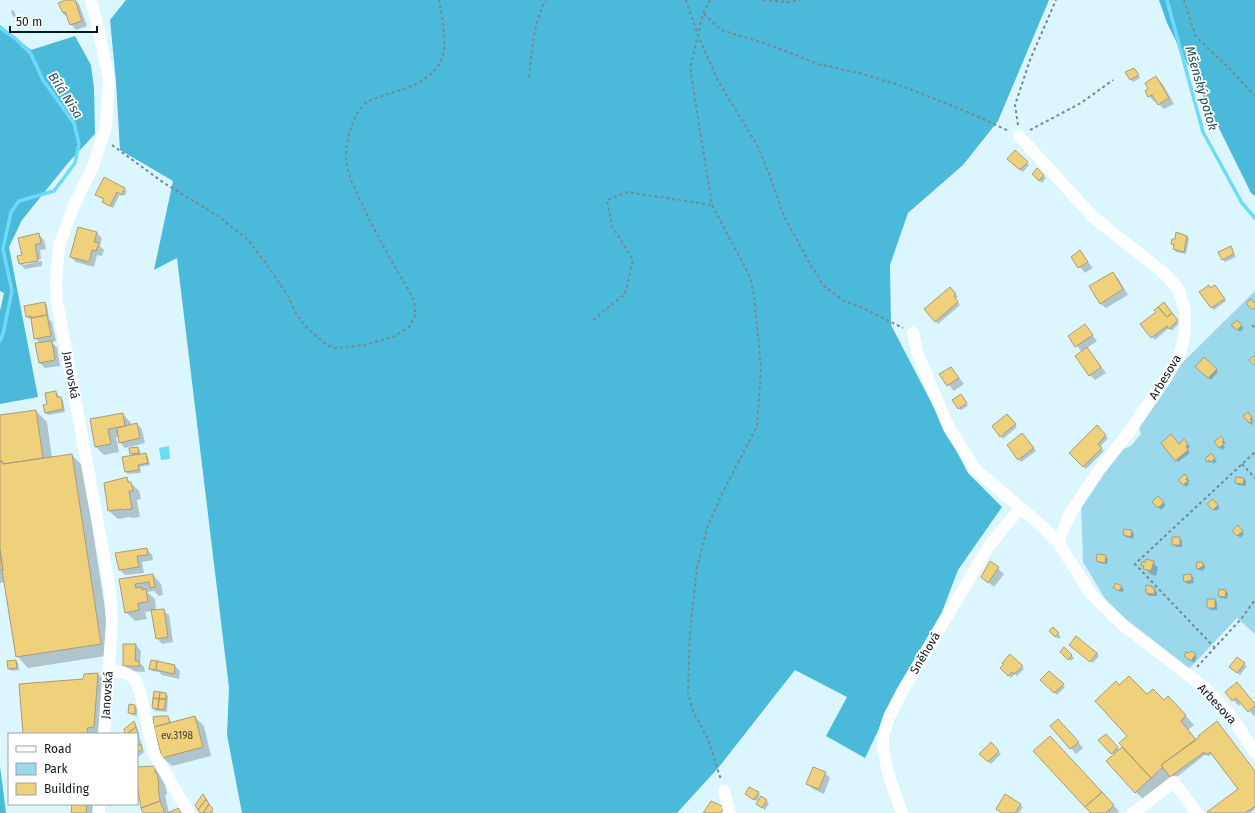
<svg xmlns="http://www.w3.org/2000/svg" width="1255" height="813" font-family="'Fira Sans',sans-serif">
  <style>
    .green { fill: #9ad8ec }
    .forest { fill: #4bbada }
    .water { fill: #6ddafa }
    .shadow { fill: #0003 }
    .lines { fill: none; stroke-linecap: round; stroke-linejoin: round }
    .stream { stroke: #6ddafa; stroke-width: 3.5 }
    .building { fill: #efd17c; stroke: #a99c7b }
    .path { stroke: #748990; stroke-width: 2; stroke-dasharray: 3 3; stroke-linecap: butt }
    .minor { stroke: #fff; stroke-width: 12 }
    .labels { text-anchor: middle; stroke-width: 3.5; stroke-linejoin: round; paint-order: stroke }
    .number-label { font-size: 10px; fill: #424635 }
    .street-label { font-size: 12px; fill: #08181d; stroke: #fff }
    .water-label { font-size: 13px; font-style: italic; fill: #1e4e5c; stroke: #fff }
  </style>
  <rect width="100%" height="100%" fill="#dcf6ff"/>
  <path class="green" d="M1255,291V634L1237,618L1189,669L1151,642L1119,614L1105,599L1083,562L1081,504L1121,450L1131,446L1141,434L1139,427L1175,370Z"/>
  <path class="forest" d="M126,0H1049L998,121L963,165L908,213L890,265L891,325L968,473L1002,507L958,570L942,612L901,683L865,758L826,736L847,697L795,670L719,767L677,813H242L227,735L229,688L177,258L154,270L173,181L120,150L116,82L110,20Z
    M1159,0H1255V196L1251,193L1167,23Z
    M0,25L31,50L75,36L91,65L94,88L95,134L68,163L22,220L9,247L38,397L0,404V311L4,293L0,291Z
    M0,766L6,813H0Z"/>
  <path class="water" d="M169,446L170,459L161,460L159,448Z"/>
  <path class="shadow" d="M69,0H75L79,4L87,26L76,30L71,24L68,18L63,13L59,3Z
    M13,10L15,13L17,17L15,18L12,15L11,11Z
    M1134,69L1140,78L1133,82L1131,79Z
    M1156,77L1162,83L1174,104L1164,109L1156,101L1155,102L1149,96L1146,92Z
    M1015,152L1029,165L1023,172L1010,161Z
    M1038,170L1046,178L1042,183L1033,174Z
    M124,189L127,191L124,196L120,194L113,208L105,204L103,201L104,200L96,195Z
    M97,233L102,238L100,246L104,250L102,256L97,255L94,267L76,262L71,257Z
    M1177,233L1187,236L1189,239L1186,254L1176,252L1174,249L1175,246L1172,244L1176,240Z
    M39,235L44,240L46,249L40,250L41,259L23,263V265L42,261V266L25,269L20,264L18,256H23Z
    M1231,247L1236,257L1225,262L1222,259Z
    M1080,252L1093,268L1085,273L1072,257Z
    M1112,273L1118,278L1128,295L1106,308L1100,303Z
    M1208,286L1211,289H1217L1226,301L1214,310L1200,292Z
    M953,291L958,297L955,299L960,305L938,324L935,321Z
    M44,303L47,305L49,319L52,322L56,341L51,342L57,347L60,366L45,368L40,363L41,344L35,338L32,318L29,319L27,316Z
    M1166,306L1179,323L1172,331L1169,328L1155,340L1142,324Z
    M1237,321L1244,328L1240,332L1233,325Z
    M1085,326L1097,341L1087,348L1092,354L1106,373L1095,380L1090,375L1082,352L1069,336Z
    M1204,359L1218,372L1211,380L1197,367Z
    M951,368L964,384L954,391L940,374Z
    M55,392L58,394L59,398H60L63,400L65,412L48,415L46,413Z
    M963,398L968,406L961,410L959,408Z
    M36,411L47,422L52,458L72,455L83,466L112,655L28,668L17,656L5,582L0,583V416Z
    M123,414L131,423L132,425L137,424L142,429L145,443L125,448L120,442L119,437H116L119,452L104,455L96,447L91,420Z
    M1250,416L1254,421L1252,422L1253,424L1252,425L1249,423Z
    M1010,417L1017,427L1003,439L1001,436Z
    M1097,427L1108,438L1100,447L1104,451L1086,469L1071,453Z
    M1025,436L1036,451L1021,462L1019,459Z
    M1221,438L1226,443L1223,445L1225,447L1222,450L1216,442Z
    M1187,443L1190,447L1187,449L1190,453L1178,462L1176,460Z
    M138,448L140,451L141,455L146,454L148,457L150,465L140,467L141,473L128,474L126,472L123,458L133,456L131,454Z
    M1211,455L1217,461L1214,464L1212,462L1210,463L1206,459Z
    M1184,475L1190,481L1188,482L1189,484L1186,487L1179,480Z
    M126,478L139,491L141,499L137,500L140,517L132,518L130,517L118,519L109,511Z
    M1244,479L1246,481V486L1238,485L1236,483Z
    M1158,497L1166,505L1161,510L1153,502Z
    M1213,500L1220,508L1216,511L1209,504Z
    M1238,527L1244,534L1240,538L1234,531Z
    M1132,531L1134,534L1133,539L1126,537L1124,535Z
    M1180,538L1182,541V547H1176L1173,544Z
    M147,549L152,555L153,560L142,562L144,573L125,575L120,570L116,554Z
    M1105,556L1108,559L1107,564L1099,563L1097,561Z
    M991,562L1004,574L994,587L982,577Z
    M1153,562L1158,568L1156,576L1150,574L1143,565Z
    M1203,563L1205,566V569H1203V571L1199,570L1197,568Z
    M153,575L161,584L163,595L159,596L154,591L147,592L155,599L156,611L163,610L169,615L173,642L162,644L157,638L152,611L145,612L147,619L135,621L126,612L121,580Z
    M1191,575L1193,577L1194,583L1187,584L1185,581Z
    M1121,587L1124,589L1122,593L1115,588Z
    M1152,587L1157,592V596H1149L1147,593Z
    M1226,591L1228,593L1227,599L1221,598L1219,596Z
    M1215,600L1217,602V610H1211L1208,608Z
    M1053,629L1061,637L1058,639L1051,631Z
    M124,645H136L141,651L140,663L144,667L145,672L129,671L124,665Z
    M1073,648L1097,653L1099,656L1093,663Z
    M1065,649L1074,658L1071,661L1061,652Z
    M1010,655L1024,669L1017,676L1015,674L1011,678L1001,668Z
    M1195,655L1197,657L1194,663L1185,656Z
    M16,661L18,663L19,670L12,671L9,669Z
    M151,661L175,666L180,671L179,679L162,675L159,672L152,671L150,668Z
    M1244,664L1247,666L1240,675L1231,667Z
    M1049,672L1065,687L1057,695L1041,680Z
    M98,674L109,686L105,734H24L84,680Z
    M1119,686L1177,706L1194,725L1188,730L1197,740L1255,772V809L1250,813H1209L1240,789L1213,754L1209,756L1206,754L1174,779L1171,776L1144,800L1136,792L1114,755L1100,740L1105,735L1120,750L1124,747L1128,736Z
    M1226,693L1255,704V716H1254L1242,703L1239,706Z
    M166,694L168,696L167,712L156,711L153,708Z
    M135,706L137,708V716L132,715L130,713Z
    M168,717L170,720L171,724L195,717L204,726L211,756L172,766L163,758Z
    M134,722L136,725L144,752L137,758V734H126Z
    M1063,725L1083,748L1076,754L1051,726Z
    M991,743L1001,754L991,764L980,754Z
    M154,767L163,775L165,783L167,794L165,795L169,813H145L137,775V768Z
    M825,773L830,778L824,794L813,789L807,784Z
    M758,793L760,795L757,801L749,797Z
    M203,796L206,798L214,813H201Z
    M762,798L769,803L765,810L757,804Z
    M1109,801L1119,811L1117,813H1092Z
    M73,804H93L92,813H72Z
    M1020,805L1023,807L1019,813H1002L997,809Z"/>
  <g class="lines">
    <path class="stream" d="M1167,0L1203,132L1242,203L1255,218
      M0,28L16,39L31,54L43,80L74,123L79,144L75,163L54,191L19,201L11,212L3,249L12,291L3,334L0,341"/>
  </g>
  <path class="building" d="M66,0H75L82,21L70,25L65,12L63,13L58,3Z
    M1134,68L1139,75L1130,80L1125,72Z
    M1156,76L1169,98L1158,105L1152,95L1148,97L1145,91L1148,89L1145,83Z
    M1015,150L1028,162L1020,170L1007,159Z
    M1037,168L1044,175L1039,181L1032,174Z
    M104,177L125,188L121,195L117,192L110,206L102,202L104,199L95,195Z
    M78,227L97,232L94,242L99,243L96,251L92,250L89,262L70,257Z
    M1176,232L1187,236L1184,252L1173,249L1174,245L1171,244L1172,239H1175Z
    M39,233L41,243L35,245L38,261L19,264L17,256L22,255L18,238Z
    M1231,246L1234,254L1222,260L1218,252Z
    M1080,250L1088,262L1078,268L1071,257Z
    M1113,272L1123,289L1100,304L1089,286Z
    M1209,285L1210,288L1215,285L1225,299L1211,308L1199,292Z
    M950,287L956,294L954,296L958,302L935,322L924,309Z
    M1251,299L1255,303V309L1254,308L1252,310L1246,303Z
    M45,302L47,315L31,318V316L26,317L24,306Z
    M1164,302L1172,313L1167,317L1158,307Z
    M1158,307L1167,317L1172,313L1178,320L1169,329L1167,326L1151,338L1140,324L1156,312L1154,310Z
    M47,315L51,336L34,339L31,318Z
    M1237,320L1242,325L1237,330L1231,325Z
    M1085,324L1093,335L1075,347L1068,336Z
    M52,341L55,360L39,363L35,343Z
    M1087,347L1101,367L1089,376L1075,356Z
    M1255,355V364L1254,365L1249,360Z
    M1204,357L1217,369L1208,378L1195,367Z
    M951,367L959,378L947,386L939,374Z
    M56,391L57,397H61L63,409L45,413L43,405L47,404L45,393Z
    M961,394L967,403L958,409L952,400Z
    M36,410L43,458L3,464L2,461L0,462V415Z
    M1248,412L1252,418L1250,419L1252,421L1249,423L1243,416Z
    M123,413L125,426L108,429L111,444L95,447L90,419Z
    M1007,414L1016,424L1000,437L992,426Z
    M137,423L140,438L119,443L117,428Z
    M1097,425L1106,435L1098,444L1102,448L1083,467L1069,453Z
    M1022,433L1034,448L1018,460L1007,445Z
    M1171,434L1179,444L1184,439L1188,444L1186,446L1188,450L1175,461L1161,443Z
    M1221,436L1224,440L1222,442L1224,444L1219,448L1214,442Z
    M138,447L139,453L130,454L129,448Z
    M146,453L148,463L138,465L139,470L125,472L122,457Z
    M1211,453L1215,458L1211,462L1209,460L1207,462L1205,459Z
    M72,454L101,644L16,657L2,570H3L0,550V462L2,461L3,464Z
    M1185,474L1188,478L1186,479L1188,481L1183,485L1178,480Z
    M127,477L128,482H131L133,491H129L132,509L122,510V509L108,511L104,483Z
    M1236,477L1244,478L1243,484L1235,483Z
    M1158,496L1164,502L1158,508L1152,502Z
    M1213,499L1218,505L1213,510L1207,504Z
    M1238,525L1243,531L1237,536L1232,531Z
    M1124,529L1132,530L1131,537L1123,535Z
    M1172,537H1180V545H1172Z
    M147,548L148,555L137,556L139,567L119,570L115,553Z
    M0,550L3,570H0Z
    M1097,554L1106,555L1105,563L1096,561Z
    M1146,559L1154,561L1151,571L1143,569L1144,566L1141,565L1142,562H1145Z
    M990,561L999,567L988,583L981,577Z
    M1197,562H1203V567H1201L1200,569L1196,568Z
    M153,574L155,587L150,588L149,582L135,584L136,588L142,587V590L146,589L148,602L138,603L139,610L125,613L119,579Z
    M1191,574L1192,580L1184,582L1183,575Z
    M1116,583L1122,586L1119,591L1113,588Z
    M1146,585L1152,586V588H1155L1154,594L1146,593Z
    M1219,589L1226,590L1225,597L1218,596Z
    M1207,599H1215V608H1207Z
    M164,609L168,637L156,639L151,610Z
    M1053,627L1059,633L1055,637L1049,631Z
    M1076,636L1097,653L1090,662L1069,645Z
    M123,644H136L135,661H139L140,666H123Z
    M1064,647L1072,655L1068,660L1060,652Z
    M1191,651L1196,654L1191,661L1184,656L1186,652L1189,653Z
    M1010,654L1023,666L1014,674L1012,672L1008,676L1000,668L1004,664L1002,663Z
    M1237,657L1245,663L1237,673L1229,667Z
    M16,660L17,668L8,669L7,661Z
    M151,660L157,661L156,670L149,669Z
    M157,661L175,665L174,674L156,670Z
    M1049,671L1064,684L1054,693L1040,680Z
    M98,673L94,727L87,728L88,734H23L19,684L83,679L84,674Z
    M1129,676L1147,694L1153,689L1164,700L1168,696L1186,715L1181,721L1196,740L1161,765L1163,767L1151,778L1119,743L1127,736L1095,701L1116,681L1119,685Z
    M1237,682L1255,704V706L1248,712L1236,698L1232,701L1225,692Z
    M154,691L160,692L159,699L153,698Z
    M160,692L166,693V699H159Z
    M153,698L159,699L158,709L152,708Z
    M159,699H166L164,710L158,709Z
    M129,704L135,705V714L128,713Z
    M160,716H168L170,723L154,727L153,717Z
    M195,716L203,747L162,758L154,727Z
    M1058,719L1079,742L1070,749L1050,726Z
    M134,721L136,727L127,734H125L124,729Z
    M1217,721L1255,771V806L1245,813H1208L1207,812L1238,789L1210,752L1206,755L1204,752L1170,777L1161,765L1199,737L1198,736Z
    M136,727L138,733L136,734H127Z
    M1106,734L1118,747L1111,754L1098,740Z
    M1050,736L1102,792L1085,807L1033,751Z
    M991,742L999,751L988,762L979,754Z
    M141,744L142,749L137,754V747Z
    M1122,747L1151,778L1135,793L1106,761Z
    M155,766V773H157L159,786H158L160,801L141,808L137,784V767Z
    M813,767L826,772L819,789L806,784Z
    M749,787L759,792L754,800L745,794Z
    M1102,792L1114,805L1106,813H1091L1085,807Z
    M203,794L206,799L198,810L195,805Z
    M1005,794L1021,804L1015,813H1002L996,809Z
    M761,796L767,800L762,808L756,804Z
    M206,799L209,804L203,813H200L198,810Z
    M160,801L165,813H143L141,808Z
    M711,801L724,807L721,813H703Z
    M72,804H87L86,813H71Z
    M209,804L213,809L210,813H203Z
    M179,808L181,813H167Z"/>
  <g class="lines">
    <path class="path" d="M686,0L698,35L718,81L757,145L770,176L783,214L810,264L824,286L844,301L859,306L903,328
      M710,0L703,14L690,68L712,205L750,277L754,295L761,368L757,426L724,490L708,525L697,567L690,632L688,693L693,711L708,739L721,780
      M763,0L788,2L801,0
      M1184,0L1196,37L1231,70L1255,96
      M704,14L721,30L767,44L818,64L863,74L902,86L970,113L1009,131
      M529,77C532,51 533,23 546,0
      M1018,125L1015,105L1030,60L1056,0
      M1030,130L1081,103L1113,80
      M112,145L164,183L218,216L248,240L268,266L288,296L297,315L308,329L327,345L334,348L364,345L393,337L409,327L415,316V306L412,296C395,267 378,238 364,208C358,195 350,181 347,166C344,153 348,137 352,124C355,117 361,106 367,102C393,89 423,90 440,63C449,48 442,17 439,0
      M593,320L625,294L633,260L612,226L607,200L627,192L712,205
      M1252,325L1255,328
      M1242,464L1255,478
      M1215,648L1135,564L1255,452
      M1197,667L1241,619L1255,600"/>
    <path class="minor" d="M91,0L97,24L109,79L106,126L94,164L72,210L59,246L56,281L57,301L110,589L112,623L104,734
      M1019,136L1093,217L1165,274L1179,290L1185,310V332L1180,354L1166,378L1127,435L1100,469L1070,514L1058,542
      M913,333L917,352L949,428L975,469L1043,527L1058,542L1091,594L1122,624L1206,689L1232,717L1255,753
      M108,670L125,673L131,676L135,680L140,691L154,754L189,813
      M724,791L730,813
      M99,813V804
      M902,813L889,776L883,749V736L889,717L903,690L989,546L1020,508
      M1133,813L1174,782L1197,813"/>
  </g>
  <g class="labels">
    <g class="number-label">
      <text x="177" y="739">ev.3198</text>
    </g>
    <g class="street-label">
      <text transform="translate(71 375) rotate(80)" y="4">Janovská</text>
      <text transform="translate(1165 377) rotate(-59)" y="4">Arbesova</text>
      <text transform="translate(925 653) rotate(-59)" y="4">Sněhová</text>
      <text transform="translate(107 695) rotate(-86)" y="4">Janovská</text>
      <text transform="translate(1217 704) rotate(47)" y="4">Arbesova</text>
    </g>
    <g class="water-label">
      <text transform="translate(1202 88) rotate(74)" y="5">Mšenský potok</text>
      <text transform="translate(66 95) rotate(57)" y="5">Bílá Nisa</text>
    </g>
  </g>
  <rect x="8" y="733" width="130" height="72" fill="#ffffff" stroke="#9ca3a5"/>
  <rect x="16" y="746" width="20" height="6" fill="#ffffff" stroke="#9ca3a5"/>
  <text x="44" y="753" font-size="12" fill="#08181d">Road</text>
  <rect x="16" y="763" width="20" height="12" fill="#9ad8ec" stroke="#9ca3a5"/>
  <text x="44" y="773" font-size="12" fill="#08181d">Park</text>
  <rect x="16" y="783" width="20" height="12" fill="#efd17c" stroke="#9ca3a5"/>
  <text x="44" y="793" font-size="12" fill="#08181d">Building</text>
  <path d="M10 26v6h87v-6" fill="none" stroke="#08181d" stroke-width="2"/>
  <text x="16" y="26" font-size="12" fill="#08181d" stroke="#ffffff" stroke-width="3" paint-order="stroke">50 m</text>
</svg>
